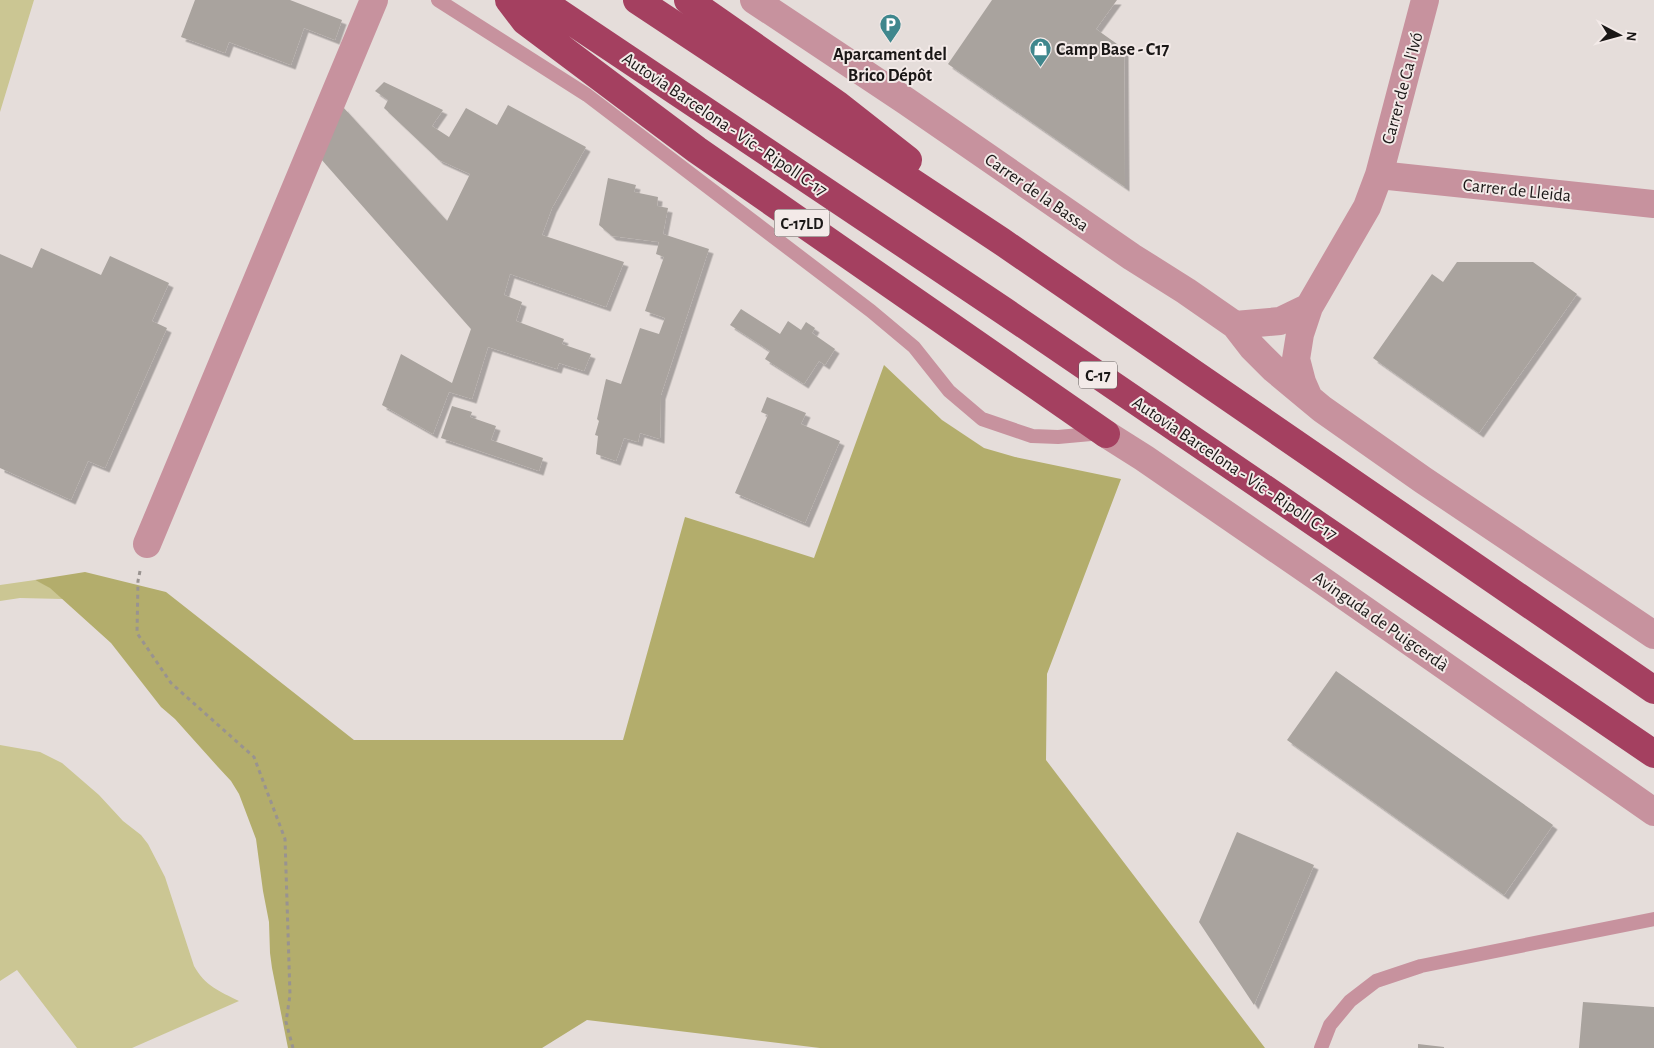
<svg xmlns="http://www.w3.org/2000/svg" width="1654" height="1048" font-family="'Alegreya Sans',sans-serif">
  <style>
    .green { fill: #cbc693 }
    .forest { fill: #b3ad6c }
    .building { fill: #a9a39e; filter: url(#shadow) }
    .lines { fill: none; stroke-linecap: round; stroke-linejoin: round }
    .path { stroke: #999390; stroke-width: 3; stroke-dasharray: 4 4; stroke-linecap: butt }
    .service { stroke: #c7929e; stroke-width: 14 }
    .minor { stroke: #c7929e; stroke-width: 28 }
    .trunk { stroke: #a44060; stroke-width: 28 }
    .labels { text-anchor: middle; stroke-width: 4; stroke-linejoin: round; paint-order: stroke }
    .shield { fill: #f3eae8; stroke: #5b5655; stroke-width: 1 }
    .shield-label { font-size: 16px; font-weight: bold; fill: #1a1716 }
    .poi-label { font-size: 18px; font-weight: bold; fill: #1a1716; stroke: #f3eae8; text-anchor: start }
    .street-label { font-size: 18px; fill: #1a1716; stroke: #f3eae8 }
  </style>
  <defs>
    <filter id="shadow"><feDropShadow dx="4.5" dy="4.5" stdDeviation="0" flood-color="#0004"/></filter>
  </defs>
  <rect width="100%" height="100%" fill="#e5ddda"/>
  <path class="green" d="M0,0H34L0,112Z
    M35,580L50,587L63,599L20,598L0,601V585Z
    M0,745L40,752L62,763L99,795L123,821L141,835L148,844L165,877L194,966C205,986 219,991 239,1001L132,1048H77L17,970L0,981Z"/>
  <path class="forest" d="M884,365L942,420L984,448L1015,457L1121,479L1047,674L1046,760L1265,1048H820L587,1020L542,1048H288L272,968L270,953L269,922L263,891L256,839L239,794L231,781L218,767L175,719L161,707L111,643L50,588L35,580L85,572L166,592L354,740H623L685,517L814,558Z"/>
  <path class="building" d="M195,0H290L342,20L335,40L304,28L291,65L229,42L225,53L181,37Z
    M992,0H1117L1096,29L1124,49L1125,187L948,64Z
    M384,82L443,110L432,126L449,137L466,108L497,125L508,105L586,147L552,208L542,235L624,262L606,307L510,274L504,295L522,302L516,321L564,339L562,344L591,354L584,371L559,363L557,369L488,347L472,399L449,392L433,434L382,405L401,354L452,383L471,329L321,159L343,107L447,221L470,174L439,160L384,108L388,100L375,91Z
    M608,178L636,185L634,192L658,197L657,206L668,208L663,234L709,249L661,395L660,439L640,433L638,442L624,438L616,461L596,454L598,436L595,435L599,421L597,419L606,379L621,384L640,328L659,334L665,318L645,311L664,257L656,254L659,242L612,236L599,225Z
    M41,248L101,275L110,256L169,283L152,321L167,328L105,468L88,461L71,500L0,468V254L32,268Z
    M1457,262H1533L1577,294L1479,433L1373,358L1432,274L1443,282Z
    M741,309L780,334L788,321L801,330L806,322L815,328L812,333L835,349L825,365L819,361L804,384L765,359L770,351L730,325Z
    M767,397L806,413L801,424L840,441L805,523L735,493L768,415L761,412Z
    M452,406L472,412L470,417L496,426L491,440L543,458L539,471L441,438Z
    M1336,671L1553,825L1504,895L1287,740Z
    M1237,832L1314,865L1254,1005L1199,922Z
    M1583,1002L1654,1007V1048H1579Z
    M1418,1044L1444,1047V1048H1418Z"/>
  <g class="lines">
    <path class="path" d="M140,571L138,581L137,633L171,683L254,757L285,839L290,995L286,1022L293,1048"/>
    <path class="service" d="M438,0L587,95L871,311L914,347L949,391L982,419L1032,436L1058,437L1102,433
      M1321,1048L1330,1025L1350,1001L1376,981L1421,966L1654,919"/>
    <path class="minor" d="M754,0L906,101L1132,257L1186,291L1235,325L1252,347L1274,369L1322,409L1423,480L1654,635
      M1379,175L1654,204
      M1235,325L1280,321L1309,307
      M1309,398L1302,382L1296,359L1300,334L1309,307L1367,207L1379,175L1425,0
      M1106,434L1144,458L1323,581L1654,812
      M147,544L374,0"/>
    <path class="trunk" d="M509,0L525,21L697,150L1106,434
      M540,0L1004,311L1654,754
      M637,0L1001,241L1654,690
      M688,0L838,105L908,160"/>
  </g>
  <defs>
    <symbol id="parking-pin" viewBox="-11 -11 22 30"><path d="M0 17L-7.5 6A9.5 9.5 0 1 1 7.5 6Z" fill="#3f878d" stroke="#f3eae8"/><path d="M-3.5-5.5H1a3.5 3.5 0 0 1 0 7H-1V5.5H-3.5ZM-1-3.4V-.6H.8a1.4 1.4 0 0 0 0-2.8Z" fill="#fff"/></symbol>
    <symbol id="shop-pin" viewBox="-11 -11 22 30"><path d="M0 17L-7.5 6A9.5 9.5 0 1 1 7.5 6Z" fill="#3f878d" stroke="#f3eae8"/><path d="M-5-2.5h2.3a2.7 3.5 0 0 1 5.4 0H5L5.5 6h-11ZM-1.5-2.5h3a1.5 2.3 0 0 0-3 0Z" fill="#fff"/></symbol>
  </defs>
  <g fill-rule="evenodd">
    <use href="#parking-pin" x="878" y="12" width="25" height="34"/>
    <use href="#shop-pin" x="1028" y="36" width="25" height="34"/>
  </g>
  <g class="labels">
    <g class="shield">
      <rect x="774.5" y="209.5" width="55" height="27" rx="4"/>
      <rect x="1079" y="361.5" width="38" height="27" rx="4"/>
    </g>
    <g class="shield-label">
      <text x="802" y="229">C-17LD</text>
      <text x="1098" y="381">C-17</text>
    </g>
    <g class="poi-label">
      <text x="1056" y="55">Camp Base - C17</text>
      <text x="890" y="60" text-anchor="middle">Aparcament del<tspan x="890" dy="21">Brico Dépôt</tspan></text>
    </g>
    <g class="street-label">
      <text transform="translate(1402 88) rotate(-75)" y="6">Carrer de Ca l'Ivó</text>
      <text transform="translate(725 124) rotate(34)" y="6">Autovia Barcelona - Vic - Ripoll C-17</text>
      <text transform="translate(1517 190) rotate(6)" y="6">Carrer de Lleida</text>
      <text transform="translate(1037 192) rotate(35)" y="6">Carrer de la Bassa</text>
      <text transform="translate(1235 468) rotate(34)" y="6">Autovia Barcelona - Vic - Ripoll C-17</text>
      <text transform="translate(1381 621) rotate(35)" y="6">Avinguda de Puigcerdà</text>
    </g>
  </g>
  <g transform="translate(1619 35) rotate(96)" stroke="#f3eae8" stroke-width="4" paint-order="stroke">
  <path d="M0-4L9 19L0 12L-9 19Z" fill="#1a1716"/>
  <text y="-8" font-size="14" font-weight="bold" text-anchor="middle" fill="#1a1716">N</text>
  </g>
</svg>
